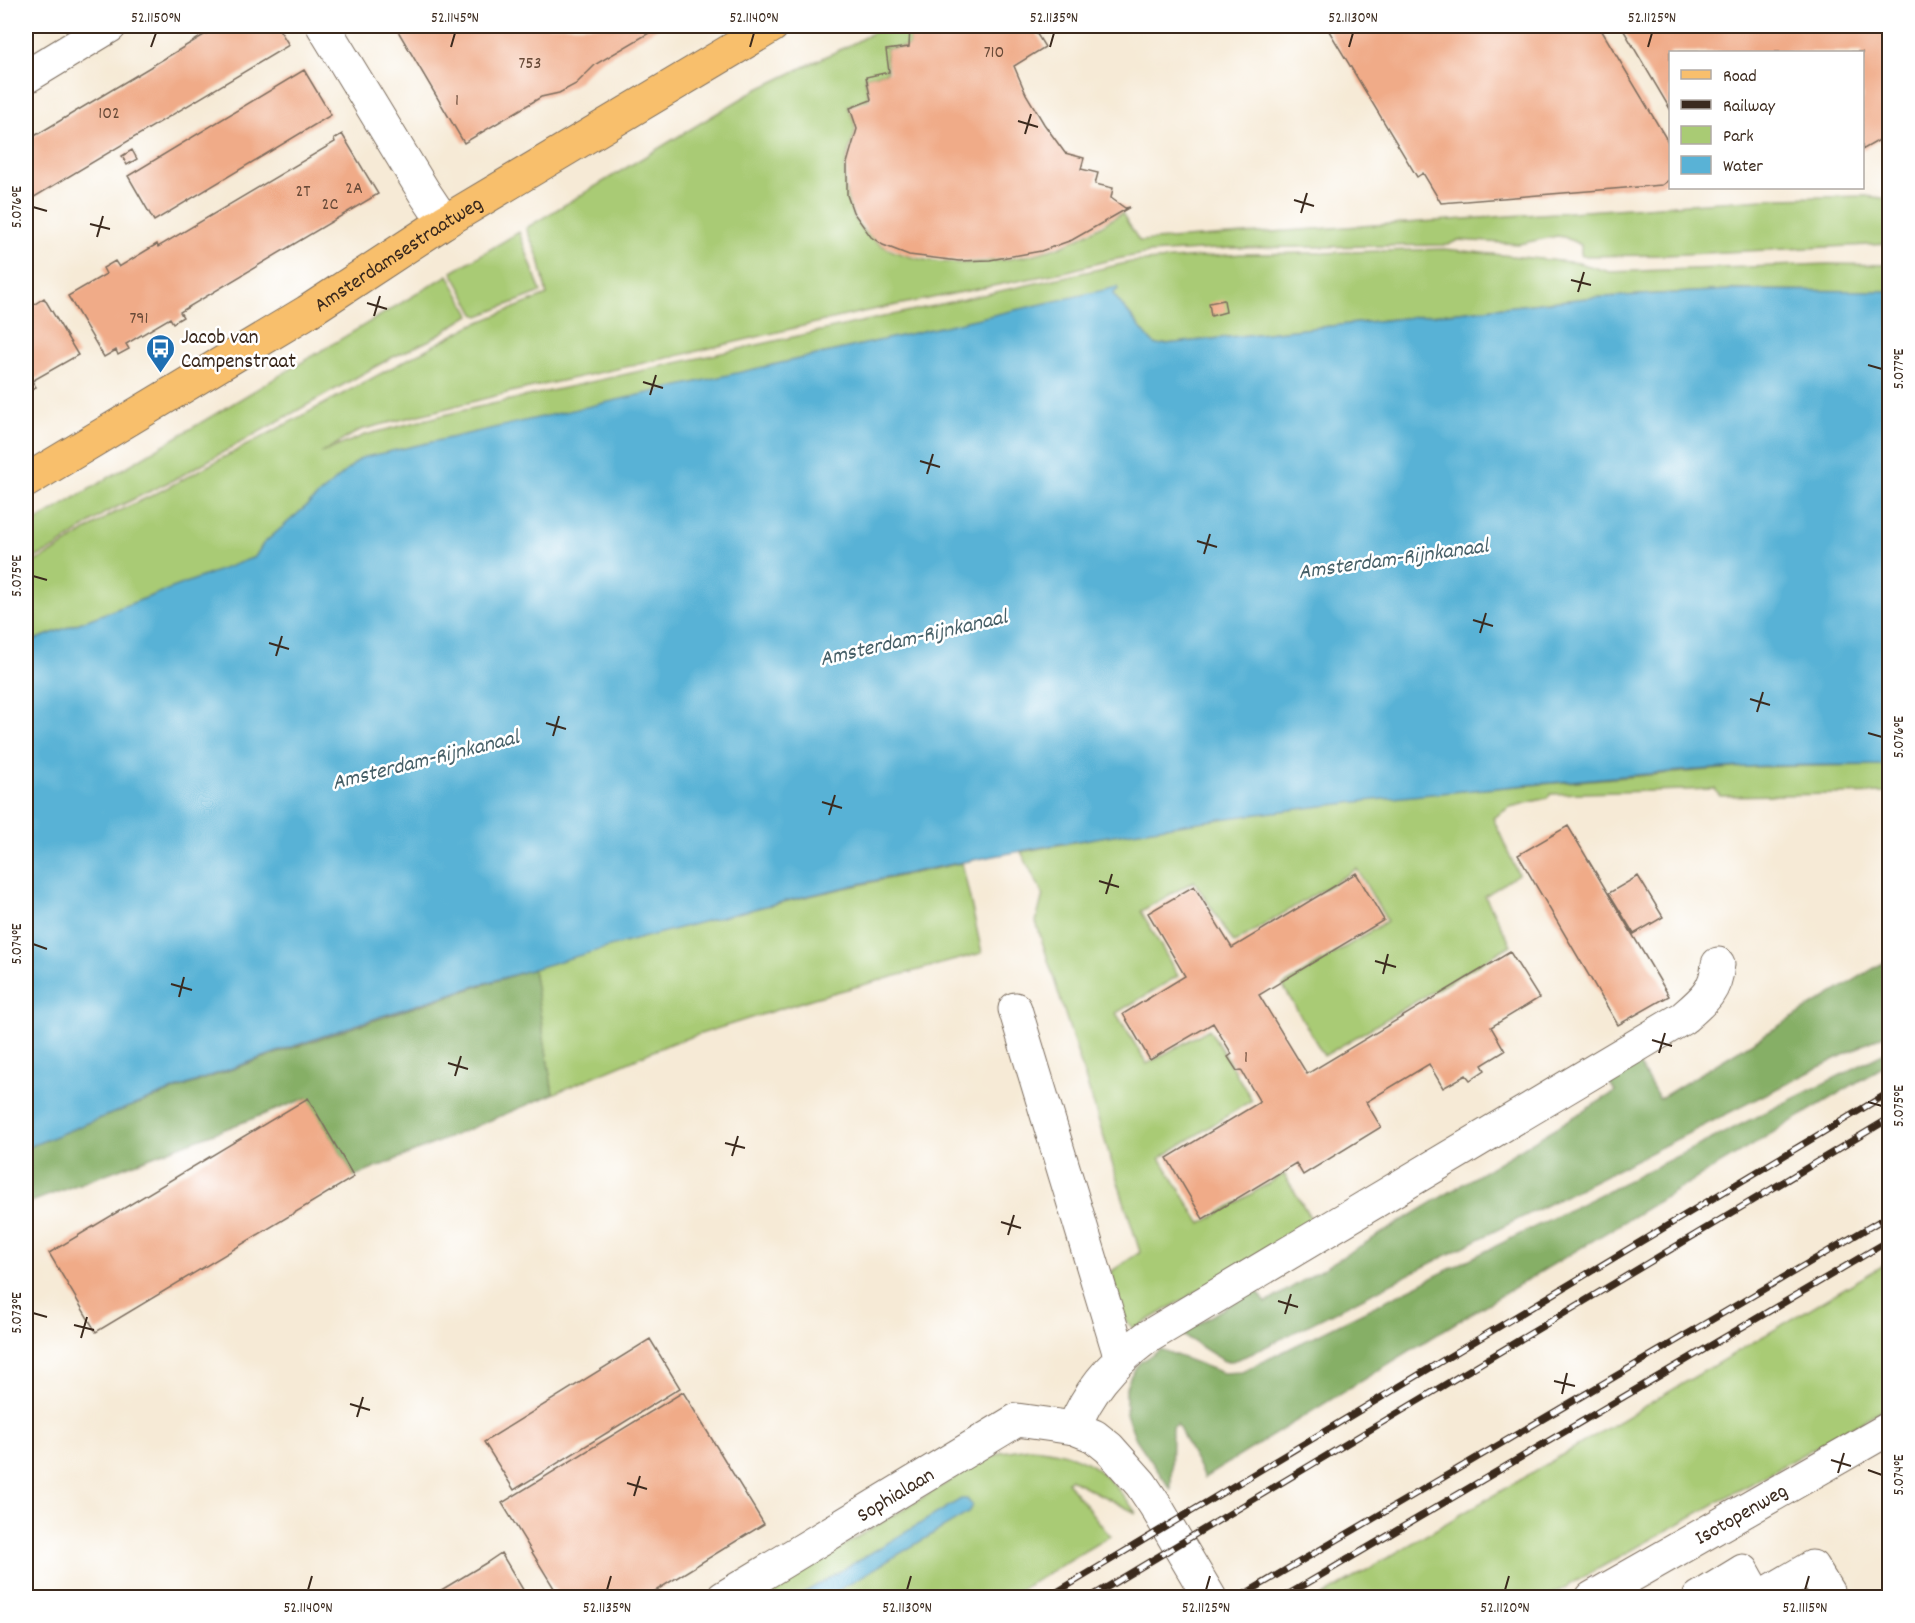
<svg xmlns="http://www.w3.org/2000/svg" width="1915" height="1623" font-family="Dekko,sans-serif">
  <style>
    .green { fill: #a9cb74; stroke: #727a49; stroke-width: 1.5 }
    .forest { fill: #86af66; stroke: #606c42; stroke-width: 1.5 }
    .water { fill: #59b2d6; stroke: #4a6e7a; stroke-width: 1.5 }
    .building { fill: #f0ab88 }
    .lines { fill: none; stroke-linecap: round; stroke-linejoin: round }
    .minor-casing { stroke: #7c6d5e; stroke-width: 35 }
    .major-casing { stroke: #7c6d5e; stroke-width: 35 }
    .minor { stroke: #fff; stroke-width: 33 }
    .major { stroke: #f8bf6c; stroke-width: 33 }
    .rail-casing { stroke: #3b2a1e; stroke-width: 7 }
    .rail { stroke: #fff; stroke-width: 4.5; stroke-dasharray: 14; stroke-linecap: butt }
    .ticks { fill: none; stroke: #3b2a1e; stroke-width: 2 }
    .labels { text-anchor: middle; stroke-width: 5; stroke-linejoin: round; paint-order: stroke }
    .number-label { font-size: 18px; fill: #684a38 }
    .street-label { font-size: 21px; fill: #3b2a1e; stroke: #fff }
    .poi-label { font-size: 21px; fill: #3b2a1e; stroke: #fff; text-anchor: start }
    .water-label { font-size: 22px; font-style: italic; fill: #476068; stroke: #fff }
    .neatline { fill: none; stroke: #3b2a1e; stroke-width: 2 }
    .ticks-label { font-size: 15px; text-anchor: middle; fill: #3b2a1e }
  </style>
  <rect width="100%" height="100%" fill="#fff"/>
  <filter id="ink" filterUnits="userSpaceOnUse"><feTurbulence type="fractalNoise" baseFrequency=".0167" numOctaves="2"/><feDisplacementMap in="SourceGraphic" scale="12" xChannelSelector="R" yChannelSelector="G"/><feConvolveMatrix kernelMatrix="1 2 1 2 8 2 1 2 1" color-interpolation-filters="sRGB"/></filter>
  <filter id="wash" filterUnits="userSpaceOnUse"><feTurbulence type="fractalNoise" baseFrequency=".008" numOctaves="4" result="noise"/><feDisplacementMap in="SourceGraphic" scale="24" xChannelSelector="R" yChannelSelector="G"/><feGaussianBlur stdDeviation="1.35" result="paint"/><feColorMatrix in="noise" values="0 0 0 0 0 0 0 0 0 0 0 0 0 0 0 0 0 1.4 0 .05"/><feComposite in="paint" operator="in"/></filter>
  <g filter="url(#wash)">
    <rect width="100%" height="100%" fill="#f6ead6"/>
    <path class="green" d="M884,26H910L909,46L886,49L887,72L865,77L869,99L848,106C850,113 855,121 855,128C856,135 851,144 849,150C843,171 843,193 852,213C882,278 997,267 1053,249C1077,241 1101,226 1122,213L1139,241L1779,198L1866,196L1889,199V244L1665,255L1581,256V245L1564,237L1557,236L1519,244L1458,240L1448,245L1233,248L1149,253L1106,261L1068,271L862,312L685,354L515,391L360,430L321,453L365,435L456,412L1131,262L1242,254L1320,253L1444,249L1579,263L1610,272L1828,264L1889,265V291L1731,290L1587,298L1157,345L1152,343L1112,294L263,544L256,557L26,643V566L52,553L110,515L155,494L472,325L547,295L539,259L526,228L754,91L856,42Z
      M519,232L541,292L479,316L475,314L452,272Z
      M448,275L470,315L430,340L389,359L177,478L105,513L55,548L26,562V527Z
      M1889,765V793L1720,796L1715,789L1551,794L1547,798L1510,807L1493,818L1518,874L1485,896L1511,945L1324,1056L1283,986L1387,921L1357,869L1234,943L1194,881L1141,911L1178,976L1116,1013L1147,1064L1209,1029L1252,1100L1160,1158L1201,1224L1284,1174L1313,1222L1134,1329C1118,1316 1113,1291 1112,1271L1140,1252L1036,922L1043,894L1021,852L1105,836L1242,815L1399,796L1746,767Z
      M962,863L982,953L814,998L672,1043L553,1094L533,969C674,925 818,893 962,863Z
      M1889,1262V1406L1548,1597H1321Z
      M1029,1448C1082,1451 1106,1469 1136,1513L1070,1479L1067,1482L1110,1536L1008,1597L757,1598L978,1464L1002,1452Z"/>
    <path class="forest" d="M1889,959V1032L1251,1354L1232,1361H1224L1181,1334L1256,1289L1266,1303L1615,1092L1607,1078L1637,1061L1659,1099Z
      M533,969L553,1094L354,1177L307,1098L26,1204V1148C192,1080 362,1023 533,969Z
      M1889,1051V1063L1432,1337L1204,1478L1177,1424L1172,1427L1171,1490L1136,1439L1126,1414V1388L1131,1375L1139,1363L1160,1349L1223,1373L1242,1372Z"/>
    <path class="water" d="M1117,287L1118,289L1113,294L1152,342L1157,345L1587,298L1731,290L1889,291V765C1841,765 1793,765 1745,767C1665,771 1585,780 1505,787C1292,806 1078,835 868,882C581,946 298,1036 26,1148V643L255,557L263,544L361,458Z
      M961,1499H967L972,1505L968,1513L827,1597H797Z"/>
    <g id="blocks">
      <path class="building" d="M219,26H277L289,45L26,202V141Z
        M395,26H661L596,64L576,84L559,93L541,97L464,143Z
        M910,26H1032L1045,47L1014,66L1026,94L1044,124L1065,153L1084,158L1081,169L1098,173L1095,184L1113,188L1111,198L1125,208L1130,207L1072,240L1041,251L990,260L959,261L909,255L883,245L871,237L853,212L847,195V163L857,129L850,108L871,100L866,77L889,72L886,50L909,47Z
        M1326,26H1599L1670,145V179L1662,185L1441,203L1423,173L1417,177Z
        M1621,26H1890V134L1862,150V52H1670V109Z
        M304,70L331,115L154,221L128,176Z
        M342,134L378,194L180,312L183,317L173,323L170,318L126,344L129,349L118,355L116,350L104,357L68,296L106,274L103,268L115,261L119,267L157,244L158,247L335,142L334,139Z
        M132,150L137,159L127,165L122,156Z
        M44,298L78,355L32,381L36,387L26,394V310Z
        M1224,300L1226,312L1211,316L1209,303Z
        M1568,826L1669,996L1618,1025L1518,855Z
        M1356,873L1384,920L1259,995L1307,1074L1510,952L1539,998L1491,1027L1505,1051L1482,1065L1485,1070L1470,1080L1466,1075L1443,1088L1429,1064L1366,1102L1381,1127L1303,1175L1296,1163L1203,1219L1167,1158L1260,1102L1241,1070L1237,1071L1228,1057L1232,1054L1213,1023L1150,1060L1132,1029L1123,1014L1185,976L1148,913L1194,886L1232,948Z
        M1638,876L1663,917L1634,934L1609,893Z
        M308,1098L354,1177L96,1332L49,1253Z
        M650,1339L680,1388L514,1490L484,1442Z
        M683,1392L764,1524L644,1598H560L502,1503Z
        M501,1553L528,1598H428L486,1563Z
        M26,1579L37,1598H26Z"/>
    </g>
  </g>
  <g filter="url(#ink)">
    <use href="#blocks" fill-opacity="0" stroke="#7c6d5e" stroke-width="1.5"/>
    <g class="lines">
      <defs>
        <g id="minor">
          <path d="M323,26L424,192L444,222"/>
          <path d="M26,77L110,26"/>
          <path d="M1015,1009L1121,1359"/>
          <path d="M1074,1428C1088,1390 1114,1362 1146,1338L1683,1018C1703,1001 1716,991 1718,964"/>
          <path id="s1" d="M723,1598L1017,1420L1074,1428L1094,1436L1109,1448L1141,1484L1155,1505L1210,1598"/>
          <path id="s2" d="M1592,1598L1890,1428"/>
          <path d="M1699,1598L1743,1571L1758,1598"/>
          <path d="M1759,1598L1812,1567L1831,1598"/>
        </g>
        <g id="major">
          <path id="s3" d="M26,481L307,312L444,222L772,26"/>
        </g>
      </defs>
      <use href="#minor" class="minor-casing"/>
      <use href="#major" class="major-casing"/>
      <use href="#minor" class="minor"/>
      <use href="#major" class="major"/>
      <defs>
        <path id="rail" d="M1047,1598L1890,1092
          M1089,1598L1890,1118
          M1238,1598L1890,1215
          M1282,1598L1890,1240"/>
      </defs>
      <use href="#rail" class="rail-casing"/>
      <use href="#rail" class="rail"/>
    </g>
  </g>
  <path class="ticks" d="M151,47L156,33M451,47L455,33M750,47L754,33M1050,47L1054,33M1349,47L1353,33M1648,47L1652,33M1018,121L1038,127M1025,134L1031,114M1294,200L1314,206M33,207L47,211M1301,213L1307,193M90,224L110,229M97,237L103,216M1571,280L1591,285M1578,292L1584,272M367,303L387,309M374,316L380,296M1868,365L1882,369M643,382L663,388M650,395L656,375M920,461L940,467M927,474L933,454M1197,541L1217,547M1204,554L1210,534M33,576L47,580M1473,620L1493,626M1480,633L1486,613M269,643L289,649M276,656L282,636M1750,699L1770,705M1757,712L1763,692M546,723L566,729M1868,733L1882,737M553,736L559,716M822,802L842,808M829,815L835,795M1099,881L1119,887M1106,894L1112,874M33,944L47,949M1375,961L1396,967M1383,974L1388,954M171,984L192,990M179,997L184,977M1652,1040L1672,1046M1659,1053L1665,1033M448,1063L468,1069M455,1076L461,1056M1868,1102L1882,1106M725,1143L745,1148M732,1156L738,1136M1001,1222L1021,1228M1008,1235L1014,1215M1278,1301L1298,1307M33,1313L47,1317M1285,1314L1291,1294M74,1325L94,1330M81,1338L87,1317M1554,1381L1575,1386M1562,1394L1567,1373M350,1404L370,1410M357,1417L363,1397M1831,1460L1851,1466M1868,1470L1882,1475M1838,1473L1844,1453M627,1483L647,1489M634,1496L640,1476M308,1590L312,1576M607,1590L611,1576M907,1590L911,1576M1206,1590L1210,1576M1505,1590L1509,1576M1805,1590L1809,1576"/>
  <defs>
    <symbol id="bus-pin" viewBox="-11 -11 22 30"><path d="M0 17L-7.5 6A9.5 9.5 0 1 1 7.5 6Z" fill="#1f6fb2" stroke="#fff"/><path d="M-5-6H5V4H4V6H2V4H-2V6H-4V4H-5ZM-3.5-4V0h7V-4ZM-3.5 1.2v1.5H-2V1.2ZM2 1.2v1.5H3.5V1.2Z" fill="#fff"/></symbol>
  </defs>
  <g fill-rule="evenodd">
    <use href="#bus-pin" x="144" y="332" width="33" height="45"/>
  </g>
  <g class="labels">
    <g class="number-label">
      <text x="994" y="57">710</text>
      <text x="530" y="68">753</text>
      <text x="457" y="105">1</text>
      <text x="109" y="118">102</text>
      <text x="354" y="193">2A</text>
      <text x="303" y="196">2T</text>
      <text x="330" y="209">2C</text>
      <text x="139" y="323">791</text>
      <text x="1246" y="1062">1</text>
    </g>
    <g class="street-label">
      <text dy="7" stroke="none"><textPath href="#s3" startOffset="436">Amsterdamsestraatweg</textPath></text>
      <text dy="7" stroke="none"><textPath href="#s1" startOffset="201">Sophialaan</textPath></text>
      <text dy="7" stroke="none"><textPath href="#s2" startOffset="171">Isotopenweg</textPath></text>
    </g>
    <g class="poi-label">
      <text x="181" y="343">Jacob van<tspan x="181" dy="24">Campenstraat</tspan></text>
    </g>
    <g class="water-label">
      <text transform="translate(1393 557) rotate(-8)" y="8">Amsterdam-Rijnkanaal</text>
      <text transform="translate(913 636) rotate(-13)" y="8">Amsterdam-Rijnkanaal</text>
      <text transform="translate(425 758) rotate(-14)" y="8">Amsterdam-Rijnkanaal</text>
    </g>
  </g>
  <rect width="1915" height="1623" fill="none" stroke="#fff" stroke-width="66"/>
  <rect x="1669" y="51" width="195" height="138" fill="#ffffff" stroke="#b1aaa5" stroke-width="1.5"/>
  <rect x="1681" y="70" width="30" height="9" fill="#f8bf6c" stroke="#b1aaa5" stroke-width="1.5"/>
  <text x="1723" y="81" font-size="18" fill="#3b2a1e">Road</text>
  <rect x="1681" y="100" width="30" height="9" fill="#3b2a1e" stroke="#b1aaa5" stroke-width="1.5"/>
  <text x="1723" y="111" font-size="18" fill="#3b2a1e">Railway</text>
  <rect x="1681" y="126" width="30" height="18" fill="#a9cb74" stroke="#b1aaa5" stroke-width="1.5"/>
  <text x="1723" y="141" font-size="18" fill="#3b2a1e">Park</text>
  <rect x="1681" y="156" width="30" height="18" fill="#59b2d6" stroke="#b1aaa5" stroke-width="1.5"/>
  <text x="1723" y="171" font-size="18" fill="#3b2a1e">Water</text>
  <rect x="33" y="33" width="1849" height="1557" class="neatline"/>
  <g class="ticks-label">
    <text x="156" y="22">52.1150°N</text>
    <text x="455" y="22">52.1145°N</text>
    <text x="754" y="22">52.1140°N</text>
    <text x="1054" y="22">52.1135°N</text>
    <text x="1353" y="22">52.1130°N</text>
    <text x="1652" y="22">52.1125°N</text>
    <text transform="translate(16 207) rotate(-90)" y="5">5.076°E</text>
    <text transform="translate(1898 369) rotate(-90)" y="5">5.077°E</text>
    <text transform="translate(16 576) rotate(-90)" y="5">5.075°E</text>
    <text transform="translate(1898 737) rotate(-90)" y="5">5.076°E</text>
    <text transform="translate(16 944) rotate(-90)" y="5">5.074°E</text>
    <text transform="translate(1898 1106) rotate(-90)" y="5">5.075°E</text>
    <text transform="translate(16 1313) rotate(-90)" y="5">5.073°E</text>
    <text transform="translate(1898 1475) rotate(-90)" y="5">5.074°E</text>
    <text x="308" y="1612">52.1140°N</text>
    <text x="607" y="1612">52.1135°N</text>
    <text x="907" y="1612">52.1130°N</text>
    <text x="1206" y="1612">52.1125°N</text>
    <text x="1505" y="1612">52.1120°N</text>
    <text x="1805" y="1612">52.1115°N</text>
  </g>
</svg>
